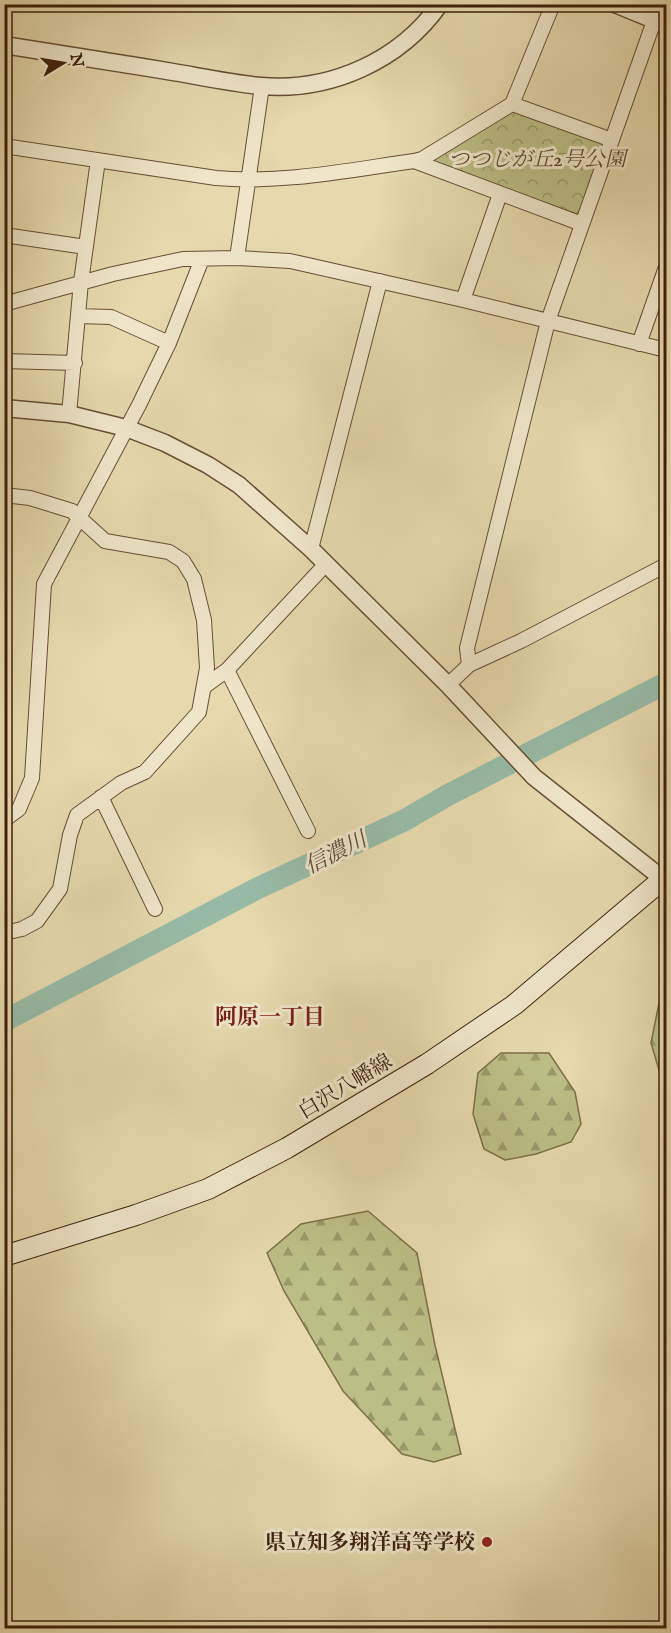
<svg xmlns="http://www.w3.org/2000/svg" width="671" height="1633" font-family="'IM FELL English','Noto Serif JP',serif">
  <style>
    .forest { fill: url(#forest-firs); stroke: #7c6f4a; stroke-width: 1.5 }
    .park { fill: url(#park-crowns); stroke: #7c6f4a; stroke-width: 1.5 }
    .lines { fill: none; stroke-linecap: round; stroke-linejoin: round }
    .river { stroke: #97bba6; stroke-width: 22 }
    .minor-casing { stroke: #684e35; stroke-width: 16 }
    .tertiary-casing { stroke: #684e35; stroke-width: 19 }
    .secondary-casing { stroke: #3e200d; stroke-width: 22 }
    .minor { stroke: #efe6ca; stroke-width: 14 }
    .tertiary { stroke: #efe6ca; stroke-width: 16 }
    .secondary { stroke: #efe6ca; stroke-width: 20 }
    .poi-dot { fill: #8f2418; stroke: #efe6ca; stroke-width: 2 }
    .labels { text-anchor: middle; stroke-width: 6; stroke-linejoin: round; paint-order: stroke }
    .park-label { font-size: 21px; font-style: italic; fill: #5d482b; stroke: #efe6ca }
    .street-label { font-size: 21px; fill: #3e200d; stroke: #efe6ca }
    .poi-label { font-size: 21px; font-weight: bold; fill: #3e200d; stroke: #efe6ca; text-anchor: end }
    .water-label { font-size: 22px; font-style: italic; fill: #594e3b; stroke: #efe6ca }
    .neighbourhood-label { font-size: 22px; font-weight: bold; fill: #7a1f14; stroke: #efe6ca }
  </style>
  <defs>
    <pattern id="forest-firs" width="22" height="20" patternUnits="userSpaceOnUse" patternTransform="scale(1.5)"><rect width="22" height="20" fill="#bbbe86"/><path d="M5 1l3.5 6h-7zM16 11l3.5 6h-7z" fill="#999a6c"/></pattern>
    <pattern id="park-crowns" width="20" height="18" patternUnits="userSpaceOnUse" patternTransform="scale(1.5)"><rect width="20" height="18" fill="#bbbe86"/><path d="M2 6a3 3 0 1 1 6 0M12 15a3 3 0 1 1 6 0" fill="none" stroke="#999a6c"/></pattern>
  </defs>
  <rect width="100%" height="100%" fill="#e6d9ae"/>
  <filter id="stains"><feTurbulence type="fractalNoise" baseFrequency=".00333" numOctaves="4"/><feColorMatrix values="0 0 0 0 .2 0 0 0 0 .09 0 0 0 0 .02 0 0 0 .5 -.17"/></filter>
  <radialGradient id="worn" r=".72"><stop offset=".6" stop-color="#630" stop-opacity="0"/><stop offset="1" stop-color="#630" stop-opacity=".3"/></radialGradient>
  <path class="forest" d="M666,985V1094L651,1043L662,988Z
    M501,1053H549L575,1092L581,1124L571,1142L536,1154L505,1160L484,1149L473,1114L478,1073Z
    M368,1211L417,1253L435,1345L461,1454L434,1462L402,1454L343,1391L284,1291L267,1253L301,1224Z"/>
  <path class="park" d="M519,111L601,140L605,146L580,211L576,214L434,163V159L508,113Z"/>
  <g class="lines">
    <path class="river" d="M4,1021L258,888L403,821L448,795L666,683"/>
    <defs>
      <path id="minor" d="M512,104L612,140
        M4,146L216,178C282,184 349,170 414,161L422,159L512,104L553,4
        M414,161L582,224
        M4,235L86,247
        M237,258L262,86
        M463,300L500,194
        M4,304L113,274L183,259L237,258L290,261L463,300L666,350
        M78,316L111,317L169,343
        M639,344L666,267
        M4,361L75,363
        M69,414L81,282L98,160
        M4,495L30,498L72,511L105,541L169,552L183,561L194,579L204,620L207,668L199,712L145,772L121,783L77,815L70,835L60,889L37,921L22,929L4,933
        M311,549L380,281
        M469,665L467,648L548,321L660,4
        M227,670L308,831
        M448,685L469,665L521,641L666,565
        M205,686L227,670L326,564
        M101,797L155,909
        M4,820L19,809L32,778L44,584L139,405L169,343L202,259"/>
      <path id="tertiary" d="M615,4L666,25
        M4,45C59,54 113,62 167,71C198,76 230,83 261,86C330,92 400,61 440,4
        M4,408L69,414L126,428L165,443L208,465L239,485L311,549L448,685L534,777L663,879"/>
      <path id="secondary" d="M4,1256L136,1215L208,1189L287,1148L427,1064L514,1005L663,879L666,881"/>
    </defs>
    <use href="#minor" class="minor-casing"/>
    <use href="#tertiary" class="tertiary-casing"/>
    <use href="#secondary" class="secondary-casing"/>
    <use href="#minor" class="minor"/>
    <use href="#tertiary" class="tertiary"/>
    <use href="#secondary" class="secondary"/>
  </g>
  <circle class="poi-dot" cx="487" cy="1542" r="6"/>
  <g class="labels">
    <g class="park-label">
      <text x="537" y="166">つつじが丘2号公園</text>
    </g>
    <g class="street-label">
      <text transform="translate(345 1086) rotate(-31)" y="7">白沢八幡線</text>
    </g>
    <g class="poi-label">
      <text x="475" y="1549">県立知多翔洋高等学校</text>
    </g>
    <g class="water-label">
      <text transform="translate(335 852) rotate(-27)" y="8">信濃川</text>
    </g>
    <g class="neighbourhood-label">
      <text x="270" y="1024">阿原一丁目</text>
    </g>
  </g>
  <rect width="671" height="1633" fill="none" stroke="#e6d9ae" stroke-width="24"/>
  <rect x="6" y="6" width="659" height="1621" fill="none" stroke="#3e200d" stroke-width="3"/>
  <rect x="12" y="12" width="647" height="1609" fill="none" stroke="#3e200d" stroke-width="1.5"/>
  <g transform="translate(63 63) rotate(79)" stroke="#efe6ca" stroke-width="4.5" paint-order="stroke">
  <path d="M0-4.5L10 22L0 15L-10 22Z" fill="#3e200d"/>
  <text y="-9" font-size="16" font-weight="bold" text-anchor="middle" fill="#3e200d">N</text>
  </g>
  <rect width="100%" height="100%" filter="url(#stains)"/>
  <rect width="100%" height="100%" fill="url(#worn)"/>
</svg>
